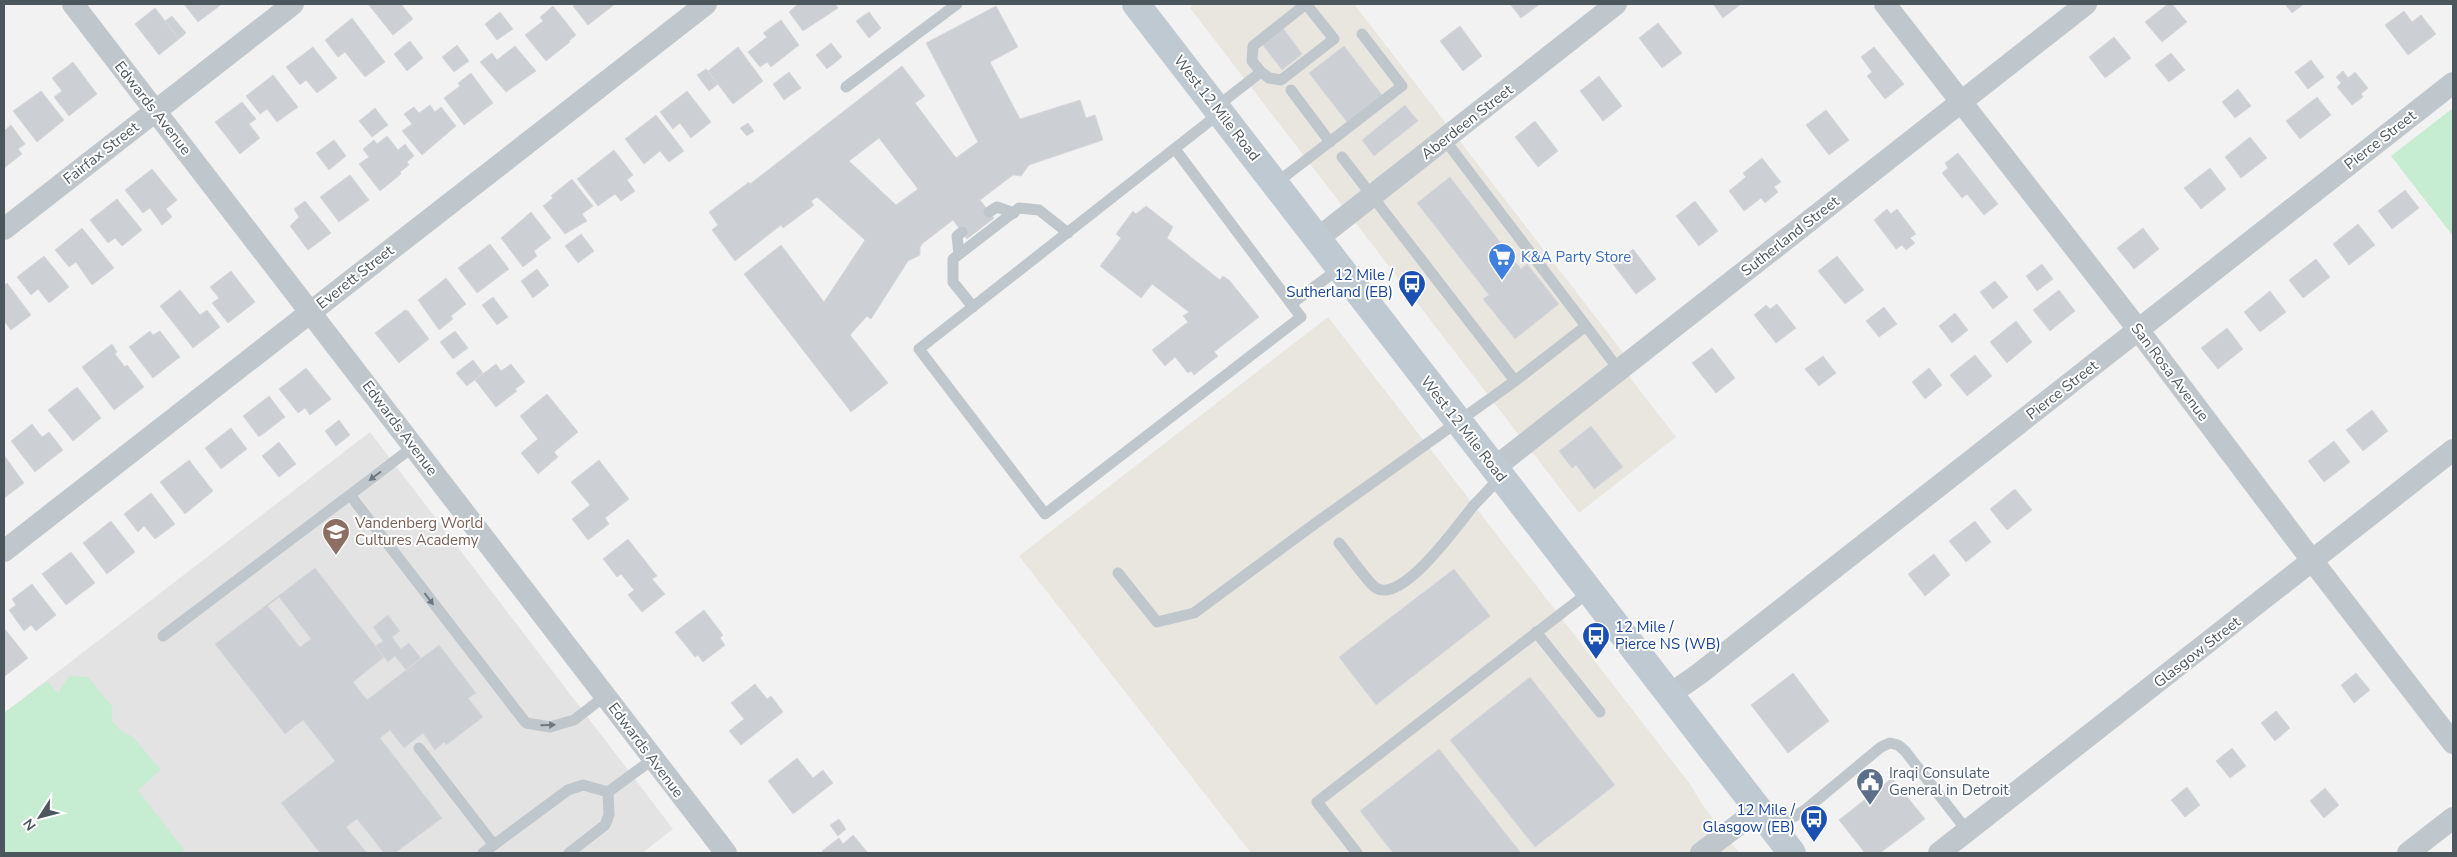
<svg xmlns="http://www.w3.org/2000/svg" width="2457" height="857" font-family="'Nunito Sans',sans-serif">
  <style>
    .commercial { fill: #e9e6e0 }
    .education { fill: #e4e3e3 }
    .green { fill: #c6ecd1 }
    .building { fill: #cccfd3; stroke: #d6d8dc; fill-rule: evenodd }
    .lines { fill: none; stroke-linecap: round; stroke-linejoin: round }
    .service { stroke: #bfc7cc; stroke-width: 11 }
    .minor { stroke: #bfc7cc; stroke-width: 22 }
    .secondary { stroke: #bfc9d1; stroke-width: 28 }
    .oneway { fill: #6e787e }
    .labels { text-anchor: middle; stroke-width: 4; stroke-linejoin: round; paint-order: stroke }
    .street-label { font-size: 15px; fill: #4b565d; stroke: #fff }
    .shop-label { font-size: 15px; fill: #366cbe; stroke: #fff; text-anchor: start }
    .transit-label { font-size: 15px; fill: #164399; stroke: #fff; text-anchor: end }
    .education-label { font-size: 15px; fill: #785e54; stroke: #fff; text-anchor: start }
    .service-label { font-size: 15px; fill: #4e5e75; stroke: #fff; text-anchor: start }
  </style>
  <rect width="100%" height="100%" fill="#f3f2f2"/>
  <path class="commercial" d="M1193,4H1354L1635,368L1628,375L1676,437L1579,513L1190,8Z
    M1328,317L1690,784L1704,807L1739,853H1251L1019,556Z"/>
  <path class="education" d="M370,432L673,829L642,853H4V713Z"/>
  <path class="green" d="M2453,108V236L2391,156Z
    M69,676L88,677L112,706V720L120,730L133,737L161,770L138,790L184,850L180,853H4V713L47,681L58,693Z"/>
  <path class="building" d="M184,4H222L198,22Z
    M368,4H401L413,19L393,35Z
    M576,4H615L588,25L573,6Z
    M798,4H835L838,8L803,31L789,12Z
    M1510,4H1540L1521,18Z
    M1713,4H1741L1723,18Z
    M2168,4H2172L2187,22L2162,42L2145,22Z
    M2285,4H2304L2292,13Z
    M553,6L576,35L569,41L570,42L546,61L525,35L543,21L540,17Z
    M996,6L1018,47L990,62L1020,119L1080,100L1086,118L1095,115L1103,140L1029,165L1021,176L1013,175L980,200L994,218L967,239L953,220L923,243L920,247V255L908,261L871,319L867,316L850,335L888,383L851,412L744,274L781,245L824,302L865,240L817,197L811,201L814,205L783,228L781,225L735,261L712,230L718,225L709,212L749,182L750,184L902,66L925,96L915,103L956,158L978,142L926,43ZM879,138L918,189L896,205L849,161Z
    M155,8L179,39L159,55L135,24Z
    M2404,11L2412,22L2421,15L2436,34L2408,55L2385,25Z
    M500,12L513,29L497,40L485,24Z
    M869,12L881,28L869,38L856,21Z
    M172,16L186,33L179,39L165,21Z
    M352,18L385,62L365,77L345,52L338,57L325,40Z
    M781,20L799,45L771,67L767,62L760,67L748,52L767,37L763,33Z
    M1658,23L1682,53L1662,68L1639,38Z
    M1460,26L1482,56L1463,71L1440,41Z
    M1283,28L1302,54L1282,70L1262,44Z
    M2114,37L2131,58L2105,78L2089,57Z
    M410,41L423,58L407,71L394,54Z
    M831,43L842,57L827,69L816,55Z
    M457,45L469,61L454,72L442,57Z
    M515,46L536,71L506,92L480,62L492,53L497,60Z
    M1344,46L1382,95L1347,122L1309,73Z
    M313,47L337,78L317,93L306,80L300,85L286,67Z
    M738,47L763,81L733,104L708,71Z
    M1874,47L1904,84L1885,99L1867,76L1872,72L1861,57Z
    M2171,53L2185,70L2169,82L2155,65Z
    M2311,60L2324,77L2308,89L2295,72Z
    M73,62L97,94L69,116L54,97L62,91L52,78Z
    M706,69L718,84L709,91L697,75Z
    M2343,71L2348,78L2355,72L2368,88L2361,94L2363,97L2352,105L2337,87L2341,83L2336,77Z
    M789,72L801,88L784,100L773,84Z
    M471,73L493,103L464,125L444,98L460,86L458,83Z
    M273,75L298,107L277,122L267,109L260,114L246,96Z
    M1599,76L1622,106L1603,121L1580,91Z
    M2238,89L2251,106L2235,118L2222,102Z
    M41,91L64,120L37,142L13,111Z
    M687,91L711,122L691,138L680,123L673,129L660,112Z
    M2317,97L2331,115L2300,139L2286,121Z
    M242,102L256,119L249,124L260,138L240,154L215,122Z
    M430,105L435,112L441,107L456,126L422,155L402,131L412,124L404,114L414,107L419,113Z
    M1405,105L1418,121L1374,156L1362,140Z
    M375,108L388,125L372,137L359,121Z
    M1826,110L1849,140L1829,155L1806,125Z
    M656,115L684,151L669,162L660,151L644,164L625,139Z
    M1535,121L1558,151L1538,167L1515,137Z
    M748,123L754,131L747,136L740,128Z
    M11,125L25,144L18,149L22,154L4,168V131Z
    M387,136L398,150L405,144L414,156L407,162L409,165L400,172L401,174L380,191L359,164L369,157L363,149L374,140L377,144Z
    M2250,137L2267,158L2241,178L2225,157Z
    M334,140L346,156L329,170L316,153Z
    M614,150L633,175L627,180L635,191L621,201L615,194L598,206L577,179Z
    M1958,153L1998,204L1984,215L1967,194L1962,198L1942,173L1948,168L1945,163Z
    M1762,158L1781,182L1774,187L1778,192L1765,203L1761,198L1744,211L1729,191L1746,177L1743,173Z
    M2210,168L2226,189L2201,209L2184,188Z
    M152,169L177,200L166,209L172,217L162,225L150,208L143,213L125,190Z
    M350,175L369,200L339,222L320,197Z
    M1450,177L1521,269L1527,264L1559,304L1515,339L1483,299L1489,295L1417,203Z
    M572,179L593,206L582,214L587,221L565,234L543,206L553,198L551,196Z
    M2405,190L2419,208L2392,229L2378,211Z
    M117,199L142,230L122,246L115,238L108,243L90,220Z
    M305,201L331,233L308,250L290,226L299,217L294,209Z
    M1695,201L1718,231L1699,246L1676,216Z
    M1146,206L1173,227L1167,238L1220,280L1223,276L1229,280L1259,317L1214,352L1218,356L1194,375L1191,371L1188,373L1175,357L1165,366L1152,350L1188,322L1183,316L1189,312L1152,284L1141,298L1100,266L1121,238L1116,234L1133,211L1136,214Z
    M1887,209L1891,214L1897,209L1916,234L1910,238L1915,243L1906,250L1902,245L1896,249L1874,220Z
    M531,212L551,238L534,251L537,256L523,267L501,238Z
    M2358,224L2375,245L2349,265L2333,244Z
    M82,228L114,268L92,285L76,262L69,267L55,250Z
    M2143,228L2159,249L2134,269L2117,248Z
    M581,234L594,251L578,263L565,246Z
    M490,244L509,269L477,293L458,268Z
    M1633,249L1656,279L1636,294L1613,264Z
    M44,256L69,287L49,303L38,289L31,295L17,277Z
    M1837,256L1864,290L1845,304L1818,271Z
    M2316,259L2330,277L2303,298L2289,280Z
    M2042,264L2053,279L2037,291L2026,276Z
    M537,269L549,285L533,298L521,281Z
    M231,271L255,302L228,323L212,303L219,298L210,287Z
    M446,278L466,304L451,316L453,319L439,330L418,300Z
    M1995,281L2008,297L1993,309L1980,292Z
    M7,283L31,315L11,330L4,321V286Z
    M180,290L200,315L207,310L220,327L193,348L160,306Z
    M2059,290L2075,311L2050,331L2033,310Z
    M2270,291L2286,312L2260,332L2244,312Z
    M493,297L508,317L497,325L482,305Z
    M1777,304L1796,328L1776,343L1754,315L1766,305L1770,309Z
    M1884,307L1897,324L1879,337L1866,321Z
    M405,310L408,311L429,339L399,363L375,333Z
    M1955,313L1968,330L1952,343L1939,326Z
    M2016,321L2032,342L2007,363L1990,342Z
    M2227,328L2243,349L2218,369L2201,348Z
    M150,331L153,335L160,331L180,357L153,378L129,347Z
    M455,331L468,348L453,359L440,342Z
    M112,344L117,352L115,354L125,367L127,365L144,387L114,410L82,367Z
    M1712,348L1735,378L1716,393L1692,363Z
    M1975,355L1992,376L1967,396L1950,375Z
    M1823,356L1836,373L1819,386L1805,369Z
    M473,360L483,373L467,386L456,373Z
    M496,364L501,371L511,364L525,382L515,389L517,391L496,407L475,380Z
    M306,368L331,399L310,415L305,408L298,413L279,389Z
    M1929,368L1942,385L1925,399L1912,382Z
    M77,387L101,418L73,441L48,410Z
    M547,394L578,432L554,452L558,457L538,474L521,453L538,439L520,416Z
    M269,396L285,417L259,437L243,416Z
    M2372,410L2388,431L2363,451L2346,430Z
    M339,420L350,435L336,446L325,431Z
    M32,424L42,437L49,432L63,450L35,472L11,441Z
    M1591,426L1623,467L1594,489L1576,465L1572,468L1559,451Z
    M231,428L247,449L221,469L205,448Z
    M2334,441L2350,462L2324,482L2308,461Z
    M279,442L296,464L279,477L262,456Z
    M4,455L24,483L4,498Z
    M189,460L213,491L185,514L160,482Z
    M599,460L629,499L605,518L609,524L588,540L572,519L590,505L571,482Z
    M2015,489L2032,510L2007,530L1990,509Z
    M151,493L175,524L155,539L144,526L138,532L124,514Z
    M111,521L135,552L107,574L83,543Z
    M1975,521L1991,542L1966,562L1949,541Z
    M628,539L657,576L652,579L665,594L642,612L628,595L634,590L621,574L617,577L603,559Z
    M71,552L95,583L66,605L42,574Z
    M1934,554L1950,575L1925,596L1908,574Z
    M315,568L384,657L353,682L367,700L439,645L476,693L468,698L483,717L446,745L444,742L435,750L423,733L404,748L390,730L380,738L442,818L395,853H384L357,819L346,827L367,853H320L281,803L335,761L303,720L285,734L215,644ZM279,597L311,639L300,647L268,606Z
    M1454,569L1490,616L1376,705L1339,657Z
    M32,584L56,615L36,631L31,625L24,631L9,610L16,605L12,599Z
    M704,610L723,635L720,638L725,645L703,662L698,655L695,657L675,632Z
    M388,615L400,631L392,637L401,649L409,643L421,658L406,670L395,656L388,662L375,646L383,641L373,627Z
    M4,628L28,658L5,676L4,674Z
    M1793,673L1829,721L1788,753L1751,705Z
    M2356,673L2370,690L2354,703L2341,685Z
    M1530,677L1615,785L1535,847L1450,740Z
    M755,684L767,699L771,696L783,712L741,745L729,731L744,719L731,703Z
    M2276,711L2290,728L2275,741L2261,723Z
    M2232,748L2246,766L2230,778L2216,761Z
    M1439,749L1521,853H1393L1360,811Z
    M797,758L813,778L823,770L833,783L793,814L768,781Z
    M1892,778L1925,819L1880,853H1865L1839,820Z
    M2187,787L2200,805L2185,817L2171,800Z
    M2325,788L2339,805L2324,818L2310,801Z
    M839,819L846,829L838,836L830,825Z
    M853,835L868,853H824L822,851L839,838L843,844Z"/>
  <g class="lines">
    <path class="service" d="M846,87L957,4
      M1291,90L1330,142
      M1216,107L1261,72L1269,78L1281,80L1334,39L1306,4L1253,46L1252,61L1261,72
      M1445,140L1586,326
      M1175,149L1301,317L1045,514L919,349L1220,113
      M1275,184L1402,86L1362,34
      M989,212L997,207L1014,213
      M959,254L957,236L962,232
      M1291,304L1340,268
      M973,307L953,282V259L1019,208L1039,210L1068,233
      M1515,381L1586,326L1619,370
      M414,446L350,495L526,723L550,727L574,720L605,696
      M1339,543C1347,552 1367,582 1376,588C1403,604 1459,523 1474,505C1483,496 1492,486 1501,477
      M1118,573L1157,622L1194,613L1320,520L1515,381L1342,157
      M1536,632L1600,712
      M163,636L350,495
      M419,748L494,845
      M608,792L653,759
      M1773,829L1805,810L1881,747L1890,743L1898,745L1905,751L1968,832
      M483,853L568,790L583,785L608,792
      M569,853L605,825L609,815L608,792
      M1357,853L1317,802L1589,592"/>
    <path class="minor" d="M73,4L726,853
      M1885,4L2127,315L2301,546L2453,743
      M4,229L293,4
      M1317,239L1616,4
      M1494,468L2086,4
      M4,551L706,4
      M1669,695L1699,674L2453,83
      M1701,853L1758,810
      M1939,853L2453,450
      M2408,853L2453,818"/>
    <path class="secondary" d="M1136,4L1792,853"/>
  </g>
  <defs><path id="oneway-solid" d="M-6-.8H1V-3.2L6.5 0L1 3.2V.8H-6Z" transform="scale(1.25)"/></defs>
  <g class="oneway">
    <use href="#oneway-solid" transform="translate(375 476) rotate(143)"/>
    <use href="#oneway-solid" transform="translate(429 599) rotate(53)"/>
    <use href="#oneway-solid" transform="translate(548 725) rotate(-1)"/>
  </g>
  <defs>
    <symbol id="supermarket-pin" viewBox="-11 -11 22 30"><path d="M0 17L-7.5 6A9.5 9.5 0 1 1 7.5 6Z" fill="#3f7fe0" stroke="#fff"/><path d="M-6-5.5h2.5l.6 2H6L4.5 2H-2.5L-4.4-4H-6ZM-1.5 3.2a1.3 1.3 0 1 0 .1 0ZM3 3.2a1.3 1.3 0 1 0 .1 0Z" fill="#fff"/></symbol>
    <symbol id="bus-pin" viewBox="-11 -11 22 30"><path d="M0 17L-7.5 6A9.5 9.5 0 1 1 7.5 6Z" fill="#1a4fb4" stroke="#fff"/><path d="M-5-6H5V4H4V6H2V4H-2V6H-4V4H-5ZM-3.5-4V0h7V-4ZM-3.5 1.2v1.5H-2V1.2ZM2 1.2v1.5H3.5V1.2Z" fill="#fff"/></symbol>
    <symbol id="school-pin" viewBox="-11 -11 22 30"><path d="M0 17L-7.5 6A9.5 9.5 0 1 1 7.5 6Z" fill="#8d6e63" stroke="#fff"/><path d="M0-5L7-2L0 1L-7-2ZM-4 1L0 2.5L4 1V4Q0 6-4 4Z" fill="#fff"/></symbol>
    <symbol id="civic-pin" viewBox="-11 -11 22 30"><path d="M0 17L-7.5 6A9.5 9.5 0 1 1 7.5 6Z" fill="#5c6f8a" stroke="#fff"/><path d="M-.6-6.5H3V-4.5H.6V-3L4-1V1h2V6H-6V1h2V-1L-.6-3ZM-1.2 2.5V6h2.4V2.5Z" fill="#fff"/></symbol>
  </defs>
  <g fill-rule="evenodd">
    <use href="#supermarket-pin" x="1486" y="241" width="32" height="43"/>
    <use href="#bus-pin" x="1396" y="268" width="32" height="43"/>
    <use href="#school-pin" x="320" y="516" width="32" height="43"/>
    <use href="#bus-pin" x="1580" y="620" width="32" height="43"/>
    <use href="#civic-pin" x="1854" y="766" width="32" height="43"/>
    <use href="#bus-pin" x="1798" y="803" width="32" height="43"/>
  </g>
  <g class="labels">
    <g class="street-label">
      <text transform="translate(153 108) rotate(52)" y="5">Edwards Avenue</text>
      <text transform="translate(1217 108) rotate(52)" y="5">West 12 Mile Road</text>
      <text transform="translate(1467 122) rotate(-38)" y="5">Aberdeen Street</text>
      <text transform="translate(2380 140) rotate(-38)" y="5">Pierce Street</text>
      <text transform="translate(101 153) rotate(-38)" y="5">Fairfax Street</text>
      <text transform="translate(1790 236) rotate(-38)" y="5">Sutherland Street</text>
      <text transform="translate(355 277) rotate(-38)" y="5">Everett Street</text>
      <text transform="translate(2170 372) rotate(53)" y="5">San Rosa Avenue</text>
      <text transform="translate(2062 390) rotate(-38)" y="5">Pierce Street</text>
      <text transform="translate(400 428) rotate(53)" y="5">Edwards Avenue</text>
      <text transform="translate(1464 429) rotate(52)" y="5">West 12 Mile Road</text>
      <text transform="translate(2197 652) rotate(-38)" y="5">Glasgow Street</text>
      <text transform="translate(646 750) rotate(53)" y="5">Edwards Avenue</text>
    </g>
    <g class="shop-label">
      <text x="1521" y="262">K&amp;A Party Store</text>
    </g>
    <g class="transit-label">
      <text x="1393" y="280">12 Mile /<tspan x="1393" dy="17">Sutherland (EB)</tspan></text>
      <text x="1615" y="632" text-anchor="start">12 Mile /<tspan x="1615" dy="17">Pierce NS (WB)</tspan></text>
      <text x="1795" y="815">12 Mile /<tspan x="1795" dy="17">Glasgow (EB)</tspan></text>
    </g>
    <g class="education-label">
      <text x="355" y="528">Vandenberg World<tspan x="355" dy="17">Cultures Academy</tspan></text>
    </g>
    <g class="service-label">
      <text x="1889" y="778">Iraqi Consulate<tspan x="1889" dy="17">General in Detroit</tspan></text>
    </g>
  </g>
  <rect width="2457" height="857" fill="none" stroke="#4b565d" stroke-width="10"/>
  <g transform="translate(40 817) rotate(234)" stroke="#ffffff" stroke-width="4" paint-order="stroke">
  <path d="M0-4L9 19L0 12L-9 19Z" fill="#4b565d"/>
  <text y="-8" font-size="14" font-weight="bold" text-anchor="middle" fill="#4b565d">N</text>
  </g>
</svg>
